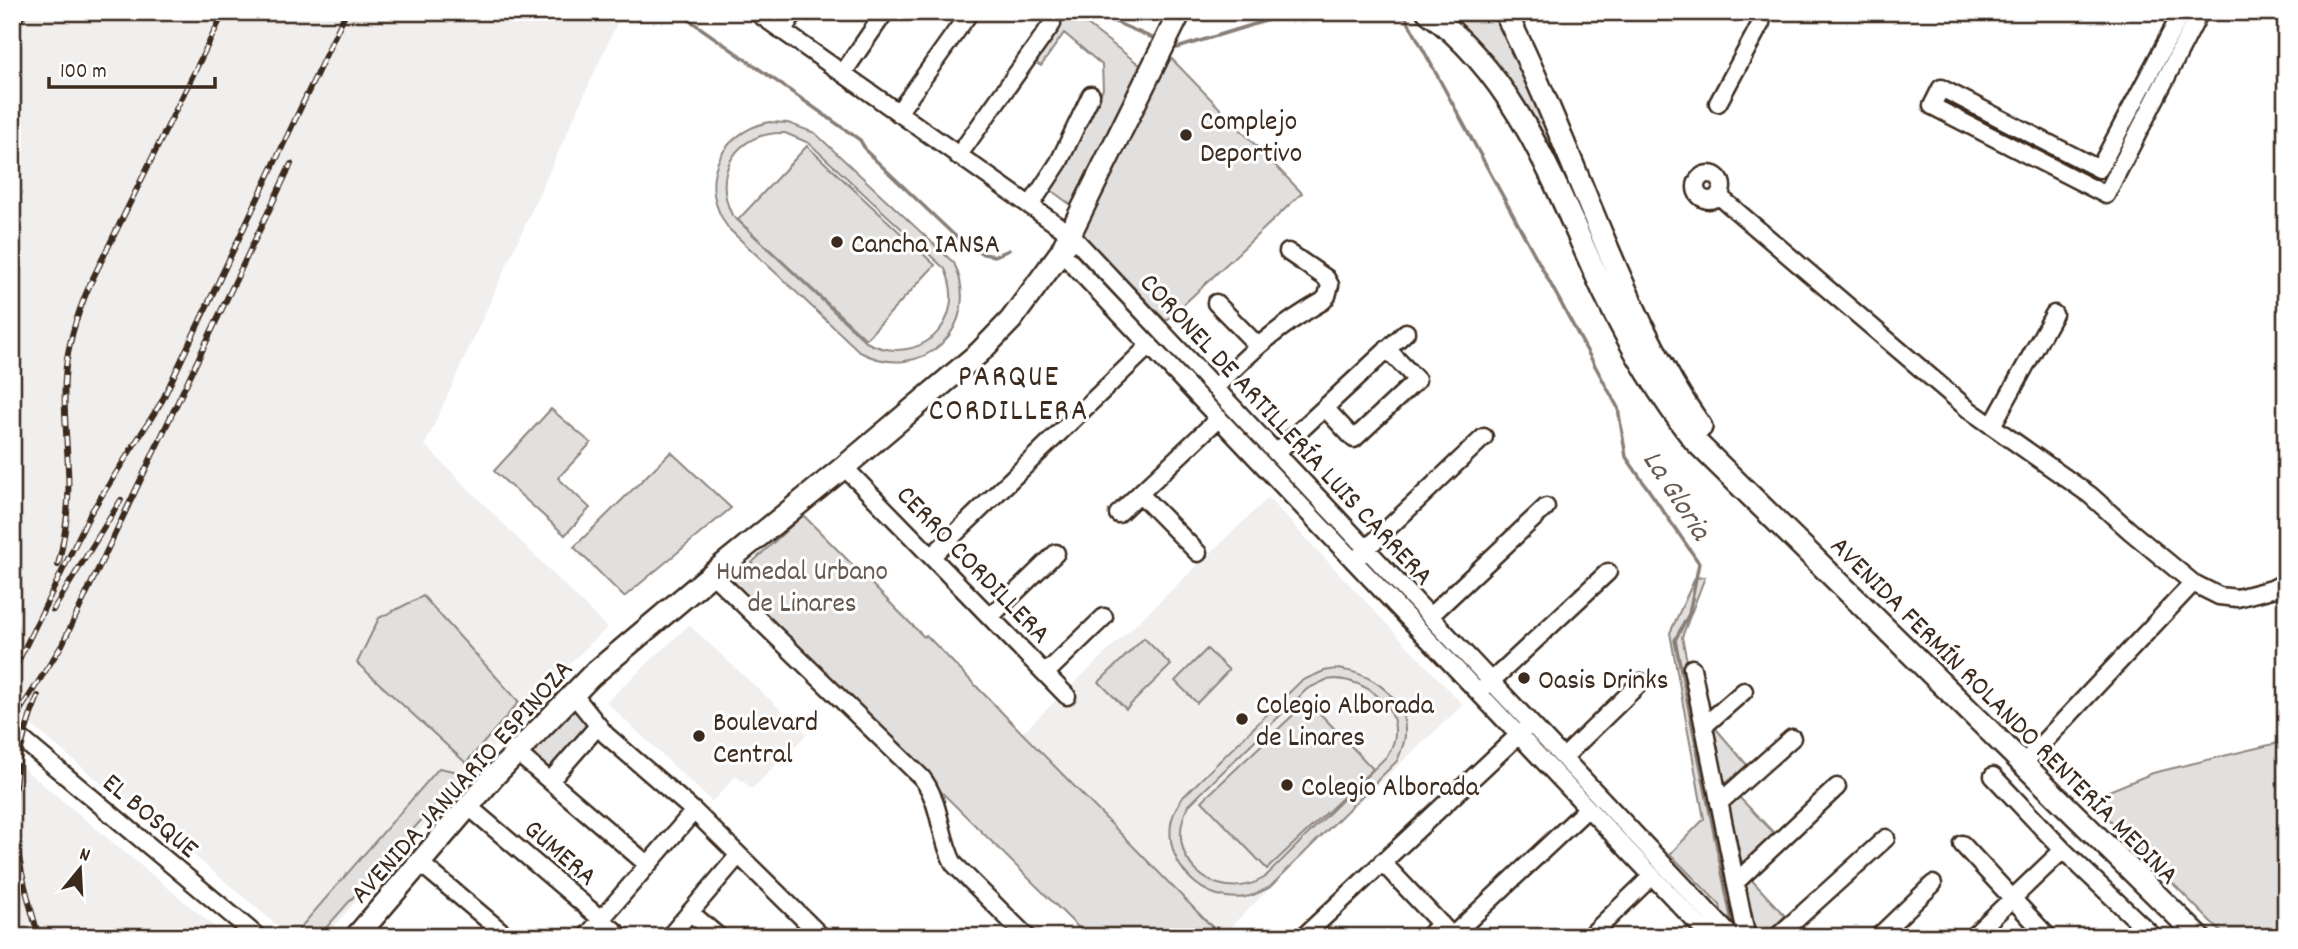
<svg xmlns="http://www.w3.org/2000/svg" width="2298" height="949" font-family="Dekko,sans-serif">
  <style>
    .built { fill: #f1efee }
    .green { fill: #e2e0de; stroke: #8e857e; stroke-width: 2; fill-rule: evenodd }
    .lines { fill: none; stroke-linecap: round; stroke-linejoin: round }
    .stream { stroke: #887e77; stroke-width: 3.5 }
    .minor-casing { stroke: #3b2a1e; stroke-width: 21 }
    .major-casing { stroke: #3b2a1e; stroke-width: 26 }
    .minor { stroke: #fff; stroke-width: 16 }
    .major { stroke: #fff; stroke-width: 21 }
    .rail-casing { stroke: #3b2a1e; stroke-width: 6 }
    .rail { stroke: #fff; stroke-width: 3.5; stroke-dasharray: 10; stroke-linecap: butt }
    .poi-dot { fill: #3b2a1e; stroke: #fff; stroke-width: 2.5 }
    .labels { text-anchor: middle; stroke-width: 6; stroke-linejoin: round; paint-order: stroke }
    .poi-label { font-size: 28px; fill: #3b2a1e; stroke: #fff; text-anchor: start }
    .street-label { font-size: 28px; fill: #3b2a1e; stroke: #fff }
    .park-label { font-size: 28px; fill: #65584e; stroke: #fff }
    .neighbourhood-label { font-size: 30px; letter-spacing: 2px; fill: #3b2a1e; stroke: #fff }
    .water-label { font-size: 30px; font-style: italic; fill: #685b52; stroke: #fff }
  </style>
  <rect width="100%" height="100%" fill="#fff"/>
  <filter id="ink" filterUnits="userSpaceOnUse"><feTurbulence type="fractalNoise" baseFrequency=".0143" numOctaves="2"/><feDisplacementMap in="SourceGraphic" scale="14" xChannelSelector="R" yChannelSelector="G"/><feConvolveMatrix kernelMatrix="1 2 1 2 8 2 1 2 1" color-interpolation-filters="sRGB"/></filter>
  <g filter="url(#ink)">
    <path class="built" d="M30,12H622L425,445L607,628L567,666L324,937H291L110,785L107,788L12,709V22Z
      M1268,498L1463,705L1338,822L1221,936L1022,733Z
      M689,625L807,734L752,789L736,776L712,802L606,702Z
      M23,768L221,932L226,937H12V771Z"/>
    <path class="green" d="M1065,12H1069L1078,18L1144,68L1075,208L1048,188L1072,153L1103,89L1102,65L1064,33L1041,66L1033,61Z
      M1441,12H1498L1568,165L1558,164L1529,117Z
      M1167,54L1302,193L1166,321L1080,232Z
      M769,122L788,123L815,133L954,263C984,327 922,385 860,352L729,229C697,186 716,134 769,122ZM785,133L809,143L945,269C969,323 918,369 866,342L732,215C711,172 737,131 785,133Z
      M807,146L935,265L866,339L738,220Z
      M551,409L591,443L558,478L590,508L565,535L494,471Z
      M671,452L731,508L624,597L574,547Z
      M803,515L924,637L926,635L1222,937H1088L730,583Z
      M1705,577L1682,637L1744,937H1726L1720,905L1670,854L1704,819L1670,633L1695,578Z
      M423,596L519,702L466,763L357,663L379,618Z
      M1144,638L1171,665L1126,709L1099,682Z
      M1207,649L1229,670L1197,703L1175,681Z
      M1336,669C1369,672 1407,696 1405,734C1405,743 1401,752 1397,761L1270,887C1262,891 1254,896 1245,897C1204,904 1165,865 1171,824C1172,815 1177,807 1181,799L1301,681L1324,671ZM1336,679C1364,681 1397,702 1395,734C1395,742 1391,749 1388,755L1264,878C1214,907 1160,856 1189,805L1307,689L1326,680Z
      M574,699L594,726L549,776L522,751Z
      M1308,701L1373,769L1267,869L1202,801Z
      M1712,724L1747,765L1720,789L1708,728Z
      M2286,741V937H2226L2089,799L2153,773Z
      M439,768L463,773L318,937H304L299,929Z
      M1735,793L1774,833L1742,863L1727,800Z
      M1747,875L1785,916L1763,937H1757L1744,877Z"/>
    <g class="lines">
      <path class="stream" d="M678,12L860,140L867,152L954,235L983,254L995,256L1009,250
        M1101,12V16L1155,39
        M1398,12L1406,18L1618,408L1626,457L1699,563L1689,614L1675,640L1732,921
        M1174,47L1177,48L1294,12
        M2281,884L2286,879"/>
      <defs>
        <path id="minor" d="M756,12L1070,234L1732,937
          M2182,12L2099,169L1941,88L1932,106L2106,195L2200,12
          M12,15L17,12
          M782,31L795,12
          M843,73L885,12
          M1718,103L1761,23L1763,12
          M898,113L970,12
          M958,156L1052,24
          M1696 187a13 13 0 1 1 26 0a13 13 0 1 1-26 0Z
          M1719,196L1968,409L2090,495L2130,531L2193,583L2219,596L2237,598L2272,589L2286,582
          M1030,206L1059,162L1091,95
          M1061,252L1710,937
          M1216,303L1257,345
          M1215,388C1251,351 1277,327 1323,301L1327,296L1330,285L1326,278L1288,252
          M1325,408L1354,439L1417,380L1387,349
          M1992,426L2054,314
          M1276,453L1406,332
          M844,467L1067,696
          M1140,494L1198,553
          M1118,514L1219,418
          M1361,554L1484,437
          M932,556L1150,345
          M712,574L922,778C941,802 939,837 954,864L1027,937
          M1430,616L1546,507
          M990,617L1056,553
          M1692,668L1745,929L1744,937
          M1046,673L1104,617
          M1485,687L1608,572
          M573,694L606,735L694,811L822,937
          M1704,726L1744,691
          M12,731L258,937
          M516,752L648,865
          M1563,758L1641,682
          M2023,764L2193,583
          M1993,776L2063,850L2154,937
          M550,781L598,726
          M1719,803L1792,738
          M468,806L622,937
          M1962,844L2048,937
          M419,862L508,937
          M1382,862L1453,937
          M1736,882L1837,787
          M690,912L719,937
          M1452,936L1588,808
          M586,937L694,811
          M669,937L738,856
          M1303,937L1526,728
          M1427,937L1441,924
          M1589,937L1652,876
          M1777,937L1886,838
          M1878,937L1933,884
          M1972,937L2063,850"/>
        <path id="major" d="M1428,12C1520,80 1557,191 1603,290C1629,344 1658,394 1695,441L2199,937
          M1505,12C1541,84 1570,159 1601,233C1630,301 1658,367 1701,427
          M356,937L495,775L591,676L712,574L844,467L979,353L1011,320L1061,252L1180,12"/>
      </defs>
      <use href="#minor" class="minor-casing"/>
      <use href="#major" class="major-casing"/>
      <use href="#minor" class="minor"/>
      <use href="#major" class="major"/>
      <defs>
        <path id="rail" d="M58,565C66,533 70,502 68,469C67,438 63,408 65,377C67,345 77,314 90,284L224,12
          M53,610L121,500
          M12,674L90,514L162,401L346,12
          M38,696C1,786 12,847 39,937
          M12,723L62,645L291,164"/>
      </defs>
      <use href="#rail" class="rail-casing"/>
      <use href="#rail" class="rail"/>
    </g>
  </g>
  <g class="poi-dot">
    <circle cx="1186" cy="135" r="7"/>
    <circle cx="837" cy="242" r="7"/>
    <circle cx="1524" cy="678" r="7"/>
    <circle cx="1242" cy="719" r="7"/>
    <circle cx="699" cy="736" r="7"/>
    <circle cx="1287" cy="785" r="7"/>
  </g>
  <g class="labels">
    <g class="poi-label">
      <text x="1200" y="129">Complejo<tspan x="1200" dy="32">Deportivo</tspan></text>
      <text x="851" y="252">Cancha IANSA</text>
      <text x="1538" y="688">Oasis Drinks</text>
      <text x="1256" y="713">Colegio Alborada<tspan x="1256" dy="32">de Linares</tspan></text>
      <text x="713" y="730">Boulevard<tspan x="713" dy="32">Central</tspan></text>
      <text x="1301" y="795">Colegio Alborada</text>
    </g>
    <g class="street-label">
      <text transform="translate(1288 428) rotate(47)" y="10">CORONEL DE ARTILLERÍA LUIS CARRERA</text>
      <text transform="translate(975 563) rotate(46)" y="10">CERRO CORDILLERA</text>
      <text transform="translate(2006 709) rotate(45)" y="10">AVENIDA FERMÍN ROLANDO RENTERÍA MEDINA</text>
      <text transform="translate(460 780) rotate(-48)" y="10">AVENIDA JANUARIO ESPINOZA</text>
      <text transform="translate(152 814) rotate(40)" y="10">EL BOSQUE</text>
      <text transform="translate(562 851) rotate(41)" y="10">GUMERA</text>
    </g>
    <g class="park-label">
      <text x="802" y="579">Humedal Urbano<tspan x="802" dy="32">de Linares</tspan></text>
    </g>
    <g class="neighbourhood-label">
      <text x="1009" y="385">PARQUE<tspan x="1009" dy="34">CORDILLERA</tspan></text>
    </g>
    <g class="water-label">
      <text transform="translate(1678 494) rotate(57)" y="10">La Gloria</text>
    </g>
  </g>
  <rect width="2298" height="949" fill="none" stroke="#fff" stroke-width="42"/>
  <rect x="21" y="21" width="2256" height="907" fill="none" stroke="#3b2a1e" stroke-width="2.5" filter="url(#ink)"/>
  <g transform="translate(80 869) rotate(18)" stroke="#ffffff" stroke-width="5" paint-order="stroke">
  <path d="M0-5L12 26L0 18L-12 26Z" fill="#3b2a1e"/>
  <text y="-10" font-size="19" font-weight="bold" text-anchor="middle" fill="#3b2a1e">N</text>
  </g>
  <path d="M49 77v10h166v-10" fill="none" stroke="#3b2a1e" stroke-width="3.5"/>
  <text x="60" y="77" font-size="21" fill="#3b2a1e" stroke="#ffffff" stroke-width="5" paint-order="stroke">100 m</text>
</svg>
